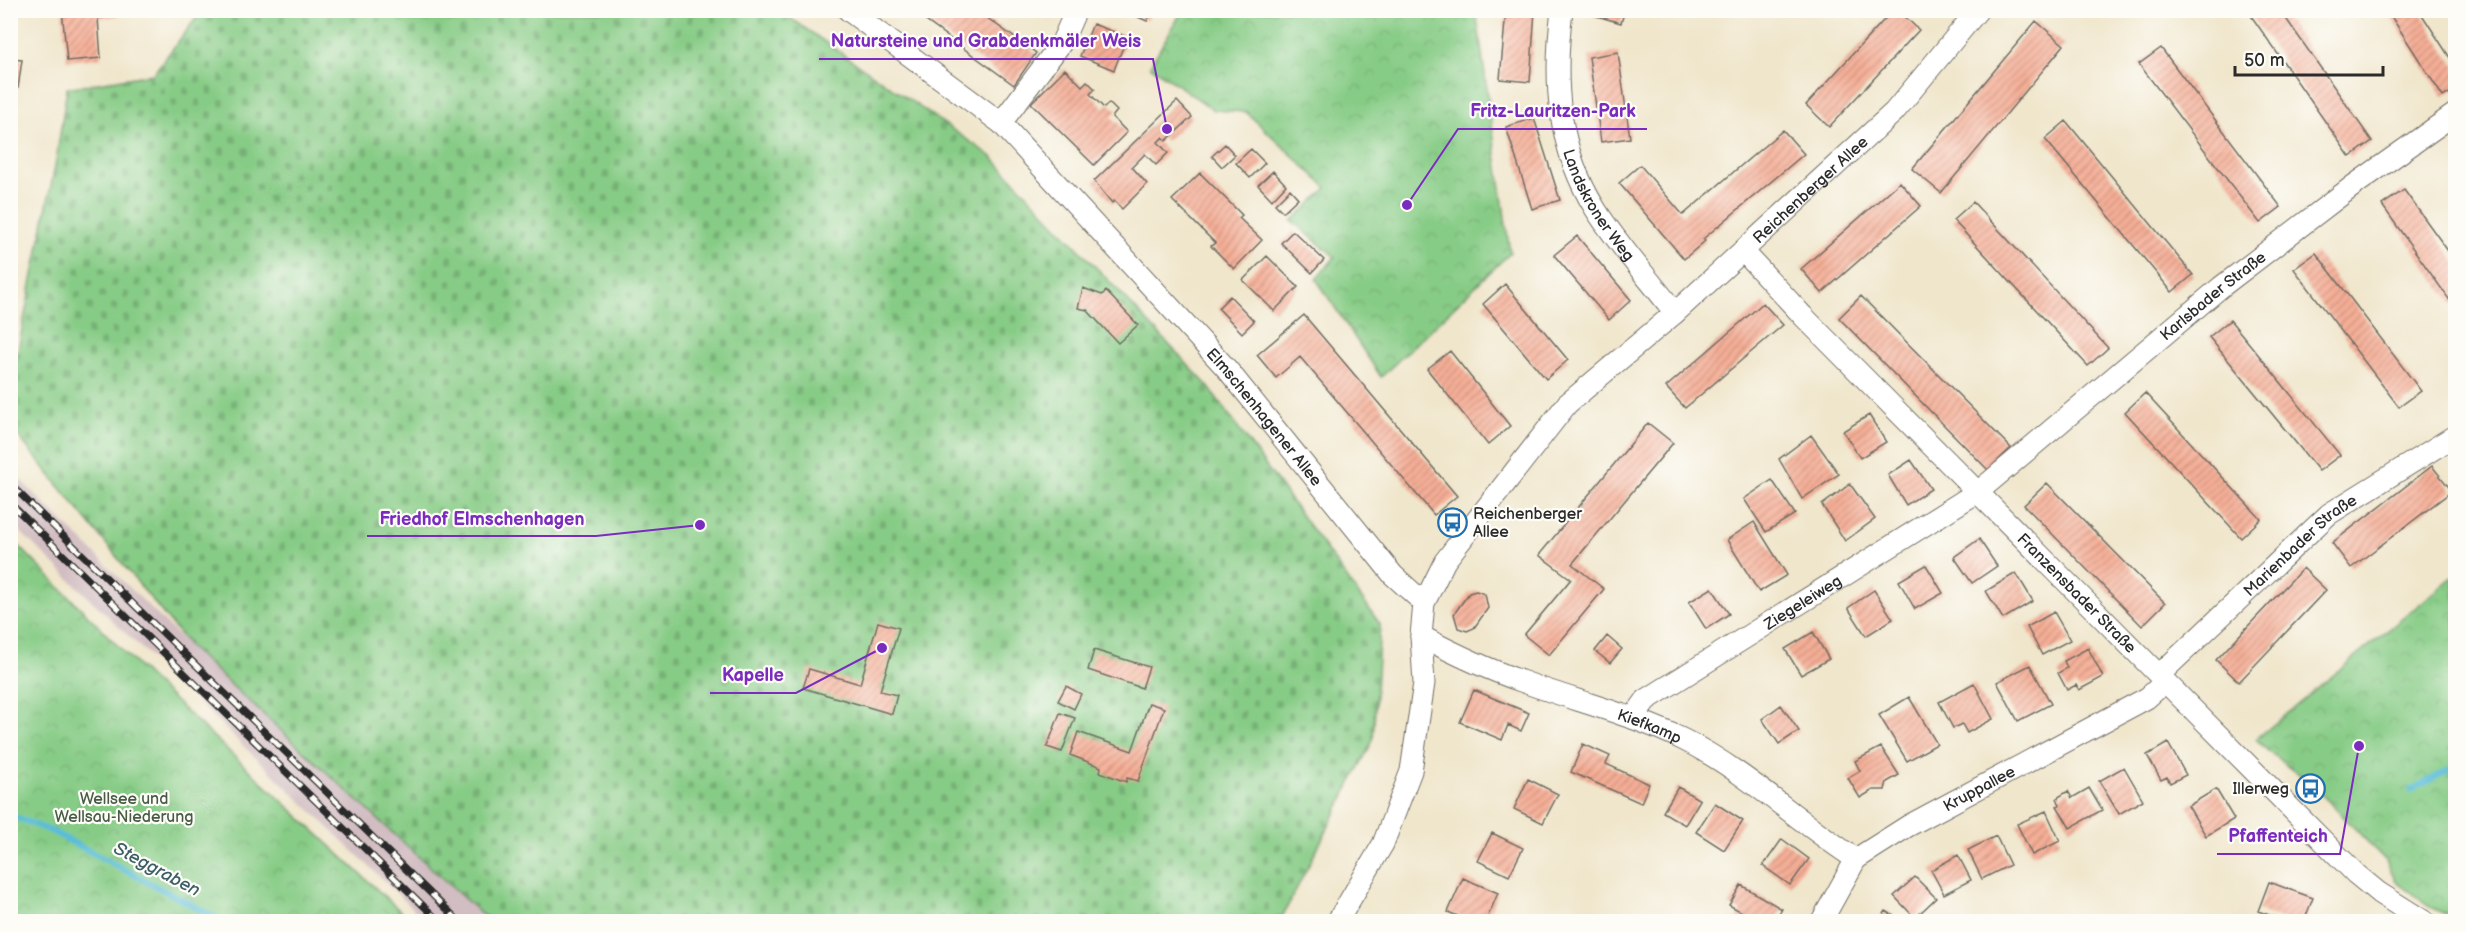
<svg xmlns="http://www.w3.org/2000/svg" width="2466" height="932" font-family="'Balsamiq Sans',sans-serif">
  <style>
    .railway { fill: #d2bec2 }
    .cemetery { fill: url(#cemetery-stones); stroke: #597c58; stroke-width: 1.5 }
    .park { fill: url(#park-crowns); stroke: #597c58; stroke-width: 1.5 }
    .lines { fill: none; stroke-linecap: round; stroke-linejoin: round }
    .stream { stroke: #5abdd8; stroke-width: 6 }
    .building { fill: url(#building-hatch) }
    .minor-casing { stroke: #706c63; stroke-width: 23 }
    .minor { stroke: #fff; stroke-width: 21 }
    .rail-casing { stroke: #2b2b2b; stroke-width: 7 }
    .rail { stroke: #fdfcf7; stroke-width: 4.5; stroke-dasharray: 14; stroke-linecap: butt }
    .labels { text-anchor: middle; stroke-width: 4.5; stroke-linejoin: round; paint-order: stroke }
    .street-label { font-size: 16px; fill: #2b2b2b; stroke: #fdfcf7 }
    .poi-label { font-size: 16px; fill: #2b2b2b; stroke: #fdfcf7; text-anchor: start }
    .park-label { font-size: 16px; fill: #475b46; stroke: #fdfcf7 }
    .water-label { font-size: 18px; font-style: italic; fill: #3b5e68; stroke: #fdfcf7 }
    .leader { fill: none; stroke: #7b2cbf; stroke-width: 2 }
    .callout-dot { fill: #7b2cbf; stroke: #fdfcf7; stroke-width: 2 }
    .callout-label { font-size: 18px; text-anchor: middle; font-weight: bold; fill: #7b2cbf; stroke: #fdfcf7; stroke-width: 4.5; stroke-linejoin: round; paint-order: stroke }
  </style>
  <defs>
    <pattern id="cemetery-stones" width="16" height="16" patternUnits="userSpaceOnUse" patternTransform="scale(1.5)"><rect width="16" height="16" fill="#87cc86"/><path d="M2 7V4a2 2 0 0 1 4 0v3zM10 15v-3a2 2 0 0 1 4 0v3z" fill="#75af74"/></pattern>
    <pattern id="park-crowns" width="20" height="18" patternUnits="userSpaceOnUse" patternTransform="scale(1.5)"><rect width="20" height="18" fill="#87cc86"/><path d="M2 6a3 3 0 1 1 6 0M12 15a3 3 0 1 1 6 0" fill="none" stroke="#75af74"/></pattern>
    <pattern id="building-hatch" width="6" height="6" patternUnits="userSpaceOnUse" patternTransform="scale(1.5)"><rect width="6" height="6" fill="#f6af97"/><path d="M-1 1l2-2M0 6l6-6M5 7l2-2" fill="none" stroke="#c78f7b"/></pattern>
  </defs>
  <rect width="100%" height="100%" fill="#fdfcf7"/>
  <filter id="ink" filterUnits="userSpaceOnUse"><feTurbulence type="fractalNoise" baseFrequency=".0167" numOctaves="2"/><feDisplacementMap in="SourceGraphic" scale="12" xChannelSelector="R" yChannelSelector="G"/><feConvolveMatrix kernelMatrix="1 2 1 2 8 2 1 2 1" color-interpolation-filters="sRGB"/></filter>
  <filter id="wash" filterUnits="userSpaceOnUse"><feTurbulence type="fractalNoise" baseFrequency=".008" numOctaves="4" result="noise"/><feDisplacementMap in="SourceGraphic" scale="24" xChannelSelector="R" yChannelSelector="G"/><feGaussianBlur stdDeviation="1.35" result="paint"/><feColorMatrix in="noise" values="0 0 0 0 0 0 0 0 0 0 0 0 0 0 0 0 0 1.4 0 .05"/><feComposite in="paint" operator="in"/></filter>
  <g filter="url(#wash)">
    <rect width="100%" height="100%" fill="#f0e6cc"/>
    <path class="railway" d="M10,470L191,648L489,921H426L11,523Z"/>
    <path class="cemetery" d="M202,11H780L991,156L1208,386L1380,624L1373,740L1280,921H489L191,648L11,427V384L56,161L67,88L153,74Z"/>
    <path class="park" d="M1182,11H1476L1510,253L1381,377L1316,279L1335,257L1292,221L1327,188L1246,112L1214,110L1150,66Z
      M11,538L147,675L411,921H11Z
      M2455,575V918L2434,909L2396,882L2386,861L2311,783L2269,752L2256,739Z"/>
    <g class="lines">
      <path class="stream" d="M2411,790L2456,766
        M10,815L51,831L224,922"/>
    </g>
    <g id="blocks">
      <path class="building" d="M62,10H119V16L98,18L101,58L67,61Z
        M934,10H976L1036,53L1014,85L926,21Z
        M1122,10H1152L1147,21Z
        M1506,10H1535L1530,82L1500,79Z
        M1594,10H1625L1621,23L1593,15Z
        M1893,10H1898L1919,30L1829,127L1806,105Z
        M2247,10H2280L2372,141L2350,157Z
        M2387,10H2419L2456,67V89L2443,97Z
        M2036,21L2064,45L1941,193L1912,169Z
        M1093,24L1127,37L1114,70L1080,56Z
        M2161,48L2281,207L2260,223L2139,64Z
        M1618,52L1630,138L1601,142L1589,57Z
        M10,59L22,60L18,88L10,87Z
        M1065,69L1082,86L1087,81L1095,89L1090,94L1104,108L1109,103L1117,111L1112,117L1127,132L1094,165L1031,103Z
        M1177,101L1192,117L1166,141L1163,137L1158,142L1168,153L1156,165L1145,154L1132,167L1147,184L1122,209L1114,201L1112,203L1094,181Z
        M1534,118L1560,200L1532,209L1506,127Z
        M2066,121L2193,275L2172,292L2045,139Z
        M1783,130L1804,154L1703,239L1705,241L1684,259L1619,183L1640,165L1683,215Z
        M1225,144L1235,155L1222,167L1212,156Z
        M1251,149L1265,163L1250,178L1236,163Z
        M1273,171L1286,185L1272,200L1258,185Z
        M1200,173L1242,215L1239,218L1262,240L1234,269L1211,246L1215,243L1172,200Z
        M1900,182L1921,206L1822,293L1801,269Z
        M1290,189L1298,198L1283,212L1275,204Z
        M2404,190L2456,262V309L2382,205Z
        M1973,202L2108,348L2088,366L1953,220Z
        M1293,231L1324,260L1312,273L1281,243Z
        M1577,236L1631,300L1609,320L1554,255Z
        M2316,253L2421,391L2399,407L2294,269Z
        M1267,256L1298,287L1274,311L1243,280Z
        M1505,284L1568,360L1546,379L1483,304Z
        M1083,288L1102,295L1106,291L1138,325L1118,343L1087,310L1078,308Z
        M1230,296L1254,321L1242,333L1218,308Z
        M1861,296L2011,448L1988,470L1839,318Z
        M1763,303L1783,325L1685,408L1666,387Z
        M1304,315L1457,496L1434,515L1300,357L1276,378L1257,355Z
        M2230,320L2340,455L2319,471L2209,337Z
        M1450,351L1510,426L1488,445L1427,369Z
        M2145,393L2261,519L2241,538L2125,412Z
        M1869,415L1886,442L1860,458L1843,431Z
        M1648,423L1673,443L1572,564L1604,589L1549,655L1524,635L1571,579L1539,555Z
        M1811,435L1839,474L1802,499L1779,459Z
        M1911,460L1931,489L1906,505L1888,475Z
        M2432,466L2452,491L2351,568L2332,543Z
        M1772,480L1795,514L1766,532L1744,499Z
        M2047,483L2165,603L2142,626L2024,505Z
        M1850,484L1875,519L1845,541L1822,505Z
        M1754,522L1787,575L1759,592L1727,540Z
        M1979,539L1997,566L1972,583L1954,557Z
        M1926,565L1943,593L1915,609L1899,581Z
        M2303,568L2326,590L2239,682L2216,660Z
        M2016,573L2033,601L2003,619L1986,591Z
        M1712,588L1729,614L1706,629L1689,602Z
        M1874,590L1893,619L1866,636L1848,608Z
        M1476,591L1485,594L1488,608L1474,628L1467,631L1458,628L1454,614L1469,593Z
        M2054,612L2070,640L2042,655L2027,627Z
        M878,622L899,628L880,691L897,695L892,714L803,688L809,669L860,684Z
        M1813,632L1829,659L1801,675L1785,649Z
        M1607,636L1622,649L1610,663L1595,651Z
        M2088,648L2103,677L2079,690L2076,685L2067,690L2058,673L2067,668L2064,661Z
        M1094,650L1149,667L1142,688L1088,670Z
        M2030,665L2051,704L2018,721L1997,682Z
        M1974,683L1993,719L1967,733L1962,724L1953,728L1939,702Z
        M1066,686L1081,694L1074,709L1058,701Z
        M1474,690L1529,713L1521,731L1508,725L1502,740L1460,722Z
        M1909,697L1937,744L1907,761L1879,715Z
        M1149,703L1164,708L1138,781L1127,778L1126,782L1100,772L1101,767L1070,755L1078,732L1132,751Z
        M1781,705L1799,731L1779,744L1762,719Z
        M1060,713L1075,718L1062,752L1047,747Z
        M2168,743L2186,775L2170,783L2167,777L2161,780L2147,755Z
        M1583,744L1610,756L1606,764L1649,784L1641,803L1571,772Z
        M1881,747L1899,775L1887,782L1885,790H1873L1860,798L1848,778L1860,771L1855,761Z
        M2124,767L2143,800L2119,814L2099,781Z
        M1528,779L1558,794L1543,823L1514,809Z
        M1678,787L1700,800L1685,825L1663,812Z
        M2089,788L2102,810L2070,828L2057,806L2060,805L2057,798L2068,791L2072,798Z
        M2216,789L2234,819L2206,836L2188,806Z
        M1715,803L1743,821L1724,850L1696,832Z
        M2046,811L2060,841L2032,855L2017,824Z
        M1492,833L1523,848L1509,876L1478,861Z
        M1996,836L2010,865L1982,879L1968,850Z
        M1782,839L1809,859L1790,885L1763,866Z
        M1958,855L1971,880L1944,894L1931,870Z
        M1915,877L1936,898L1915,918L1894,896Z
        M1463,878L1498,893L1486,921H1470L1448,912Z
        M2269,882L2313,898L2304,921H2286L2258,911Z
        M1741,885L1782,909L1775,921H1736L1742,912L1729,905Z
        M1886,911L1902,921H1879Z"/>
    </g>
  </g>
  <g filter="url(#ink)">
    <use href="#blocks" fill-opacity="0" stroke="#706c63" stroke-width="1.5"/>
    <g class="lines">
      <defs>
        <g id="minor">
          <path id="s1" d="M848,10L1001,123L1227,369L1393,575L1424,603"/>
          <path id="s2" d="M1562,10C1553,81 1557,148 1596,210C1619,246 1649,279 1675,313"/>
          <path d="M1001,123L1062,42L1076,10"/>
          <path id="s3" d="M1743,251L1803,316L2356,874L2379,893L2425,922"/>
          <path id="s4" d="M1421,636C1453,653 1487,669 1521,681C1575,701 1632,714 1684,740C1746,771 1798,822 1856,859"/>
          <path id="s5" d="M2159,675L2329,514L2456,435"/>
          <path id="s6" d="M1633,718L1646,700L1979,491L2221,287L2353,186L2456,113"/>
          <path id="s7" d="M1337,922L1383,844L1411,771L1424,683L1421,636L1424,603L1445,561L1567,404L1675,313L1894,112L1978,10"/>
          <path id="s8" d="M1821,922L1856,859L1908,826L2147,698L2165,682"/>
        </g>
      </defs>
      <use href="#minor" class="minor-casing"/>
      <use href="#minor" class="minor"/>
      <defs>
        <path id="rail" d="M10,484L460,922
          M10,503L440,922"/>
      </defs>
      <use href="#rail" class="rail-casing"/>
      <use href="#rail" class="rail"/>
    </g>
  </g>
  <defs>
    <symbol id="bus-ring" viewBox="-11 -11 22 22"><circle r="9.5" fill="#fdfcf7" stroke="#1f6fb2" stroke-width="1.5"/><path d="M-5-6H5V4H4V6H2V4H-2V6H-4V4H-5ZM-3.5-4V0h7V-4ZM-3.5 1.2v1.5H-2V1.2ZM2 1.2v1.5H3.5V1.2Z" fill="#1f6fb2"/></symbol>
  </defs>
  <g fill-rule="evenodd">
    <use href="#bus-ring" x="1436" y="506" width="33" height="33"/>
    <use href="#bus-ring" x="2294" y="772" width="33" height="33"/>
  </g>
  <g class="labels">
    <g class="street-label">
      <text dy="6" stroke="none"><textPath href="#s7" startOffset="908">Reichenberger Allee</textPath></text>
      <text dy="6" stroke="none"><textPath href="#s2" startOffset="204">Landskroner Weg</textPath></text>
      <text dy="6" stroke="none"><textPath href="#s6" startOffset="720">Karlsbader Straße</textPath></text>
      <text dy="6" stroke="none"><textPath href="#s1" startOffset="585">Elmschenhagener Allee</textPath></text>
      <text dy="6" stroke="none"><textPath href="#s5" startOffset="192">Marienbader Straße</textPath></text>
      <text dy="6" stroke="none"><textPath href="#s3" startOffset="478">Franzensbader Straße</textPath></text>
      <text dy="6" stroke="none"><textPath href="#s6" startOffset="207">Ziegeleiweg</textPath></text>
      <text dy="6" stroke="none"><textPath href="#s4" startOffset="246">Kiefkamp</textPath></text>
      <text dy="6" stroke="none"><textPath href="#s8" startOffset="214">Kruppallee</textPath></text>
    </g>
    <g class="poi-label">
      <text x="1473" y="519">Reichenberger<tspan x="1473" dy="18">Allee</tspan></text>
      <text x="2289" y="794" text-anchor="end">Illerweg</text>
    </g>
    <g class="park-label">
      <text x="124" y="804">Wellsee und<tspan x="124" dy="18">Wellsau-Niederung</tspan></text>
    </g>
    <g class="water-label">
      <text transform="translate(157 869) rotate(28)" y="6">Steggraben</text>
    </g>
  </g>
  <path class="leader" d="M1167 129L1153 59H819M1407 205L1458 129H1647M700 525L596 536H367M882 648L796 693H710M2359 746L2340 854H2217"/>
  <g class="callout-dot">
    <circle cx="1167" cy="129" r="6"/>
    <circle cx="1407" cy="205" r="6"/>
    <circle cx="700" cy="525" r="6"/>
    <circle cx="882" cy="648" r="6"/>
    <circle cx="2359" cy="746" r="6"/>
  </g>
  <g class="callout-label">
    <text x="986" y="47">Natursteine und Grabdenkmäler Weis</text>
    <text x="1553" y="117">Fritz-Lauritzen-Park</text>
    <text x="482" y="525">Friedhof Elmschenhagen</text>
    <text x="753" y="681">Kapelle</text>
    <text x="2278" y="842">Pfaffenteich</text>
  </g>
  <rect width="2466" height="932" fill="none" stroke="#fdfcf7" stroke-width="36"/>
  <path d="M2235 66v9h148v-9" fill="none" stroke="#2b2b2b" stroke-width="3"/>
  <text x="2244" y="66" font-size="18" fill="#2b2b2b" stroke="#fdfcf7" stroke-width="4.5" paint-order="stroke">50 m</text>
</svg>
